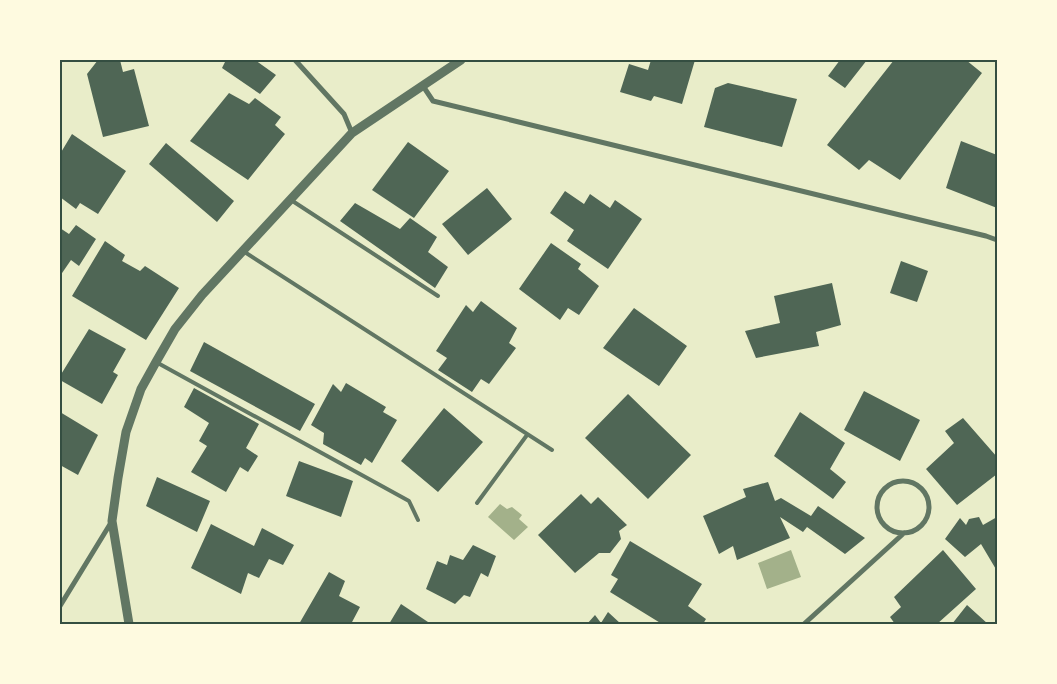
<svg xmlns="http://www.w3.org/2000/svg" width="1057" height="684" font-family="'Roboto Serif',serif">
  <style>
    .water { fill: #a3b18a }
    .building { fill: #4f6655 }
    .lines { fill: none; stroke-linecap: round; stroke-linejoin: round }
    .service { stroke: #617663; stroke-width: 4 }
    .minor { stroke: #617663; stroke-width: 5 }
    .tertiary { stroke: #617663; stroke-width: 9 }
    .neatline { fill: none; stroke: #344e41; stroke-width: 2 }
  </style>
  <rect width="100%" height="100%" fill="#e9edc9"/>
  <path class="water" d="M500,504L507,509L512,507L522,515L519,519L528,527L514,540L488,517Z
    M791,550L801,577L767,589L758,563Z"/>
  <path class="building" d="M98,60H120L123,72L134,69L149,126L103,137L87,74Z
    M226,60H255L276,75L260,94L222,68Z
    M651,60H695L682,104L654,96L651,101L620,92L629,64L648,70Z
    M840,60H867L845,88L828,76Z
    M894,60H966L982,73L900,180L869,160L859,170L827,145Z
    M728,83L797,99L782,147L704,127L715,88Z
    M229,93L249,104L255,98L281,117L275,125L285,134L248,180L190,141Z
    M72,134L126,171L98,214L80,203L76,209L60,197V189L61,187H60V154Z
    M961,141L997,155V208L946,188Z
    M408,142L449,171L414,218L372,190Z
    M166,143L234,201L217,222L149,164Z
    M487,188L512,219L468,255L442,224Z
    M565,191L584,204L590,194L610,208L615,200L642,219L608,269L567,241L574,230L550,213Z
    M355,203L400,229L410,218L437,237L428,252L448,267L435,288L340,221Z
    M76,225L96,239L79,266L71,260L60,276V228L69,234Z
    M105,241L125,255L122,261L140,271L145,266L179,288L146,340L72,296Z
    M551,243L581,264L578,269L599,286L579,315L568,308L560,320L519,289Z
    M901,261L928,271L917,302L890,293Z
    M832,283L841,325L816,332L819,346L756,358L745,331L780,323L774,296Z
    M481,301L517,328L509,343L516,348L489,384L481,379L472,392L438,370L447,358L436,351L466,305L473,312Z
    M634,308L687,346L659,386L603,348Z
    M89,329L126,349L113,372L118,375L102,404L60,380V376Z
    M204,342L315,404L300,431L190,371Z
    M346,383L386,407L383,412L397,420L372,463L365,458L361,465L323,444L324,433L311,425L333,384L341,392Z
    M194,388L259,424L246,448L258,456L248,472L240,467L226,492L191,472L207,446L199,441L209,423L184,407Z
    M864,391L920,420L900,461L844,430Z
    M628,394L691,455L648,499L585,438Z
    M444,408L483,442L438,492L401,461Z
    M60,412L98,435L78,475L60,465Z
    M800,412L845,443L830,469L846,482L833,499L774,456Z
    M963,418L997,457V474L957,505L926,469L954,443L945,431Z
    M299,461L353,481L341,517L286,496Z
    M157,477L210,501L197,532L146,506Z
    M768,482L775,501L781,498L811,516L818,506L865,538L845,554L807,527L803,532L780,517L790,538L737,560L733,546L719,554L703,516L746,497L743,489Z
    M581,494L591,504L598,497L627,525L619,531L621,539L610,553H599L575,573L538,535Z
    M979,517L983,525L997,517V571L981,544L965,557L945,539L960,518L966,525L969,519Z
    M211,524L254,546L262,528L294,545L283,565L269,559L259,578L248,573L241,594L191,568Z
    M630,541L702,584L688,606L706,619L703,624H662L610,592L618,579L611,575Z
    M473,545L496,556L488,577L481,573L470,597L464,595L455,604L426,589L437,561L447,565L450,555L463,560Z
    M943,550L976,589L937,624H895L890,617L901,607L894,597Z
    M329,572L345,581L339,596L360,607L351,624H299Z
    M401,604L431,624H389Z
    M967,605L988,624H952Z
    M608,612L621,624H587L595,615L601,623Z"/>
  <g class="lines">
    <path class="service" d="M291,200L438,296
      M243,251L552,450
      M156,362L409,501L418,520
      M477,503L527,435"/>
    <path class="minor" d="M295,60L344,114L352,133
      M423,86L433,101L986,236L997,240
      M877 507a26 26 0 1 1 52 0a26 26 0 1 1-52 0Z
      M60,606L112,521
      M804,624L904,533"/>
    <path class="tertiary" d="M129,624L112,521L118,478L126,432L141,389L156,362L175,329L202,295L352,133L461,60"/>
  </g>
  <rect width="1057" height="684" fill="none" stroke="#fefae0" stroke-width="122"/>
  <rect x="61" y="61" width="935" height="562" class="neatline"/>
</svg>
